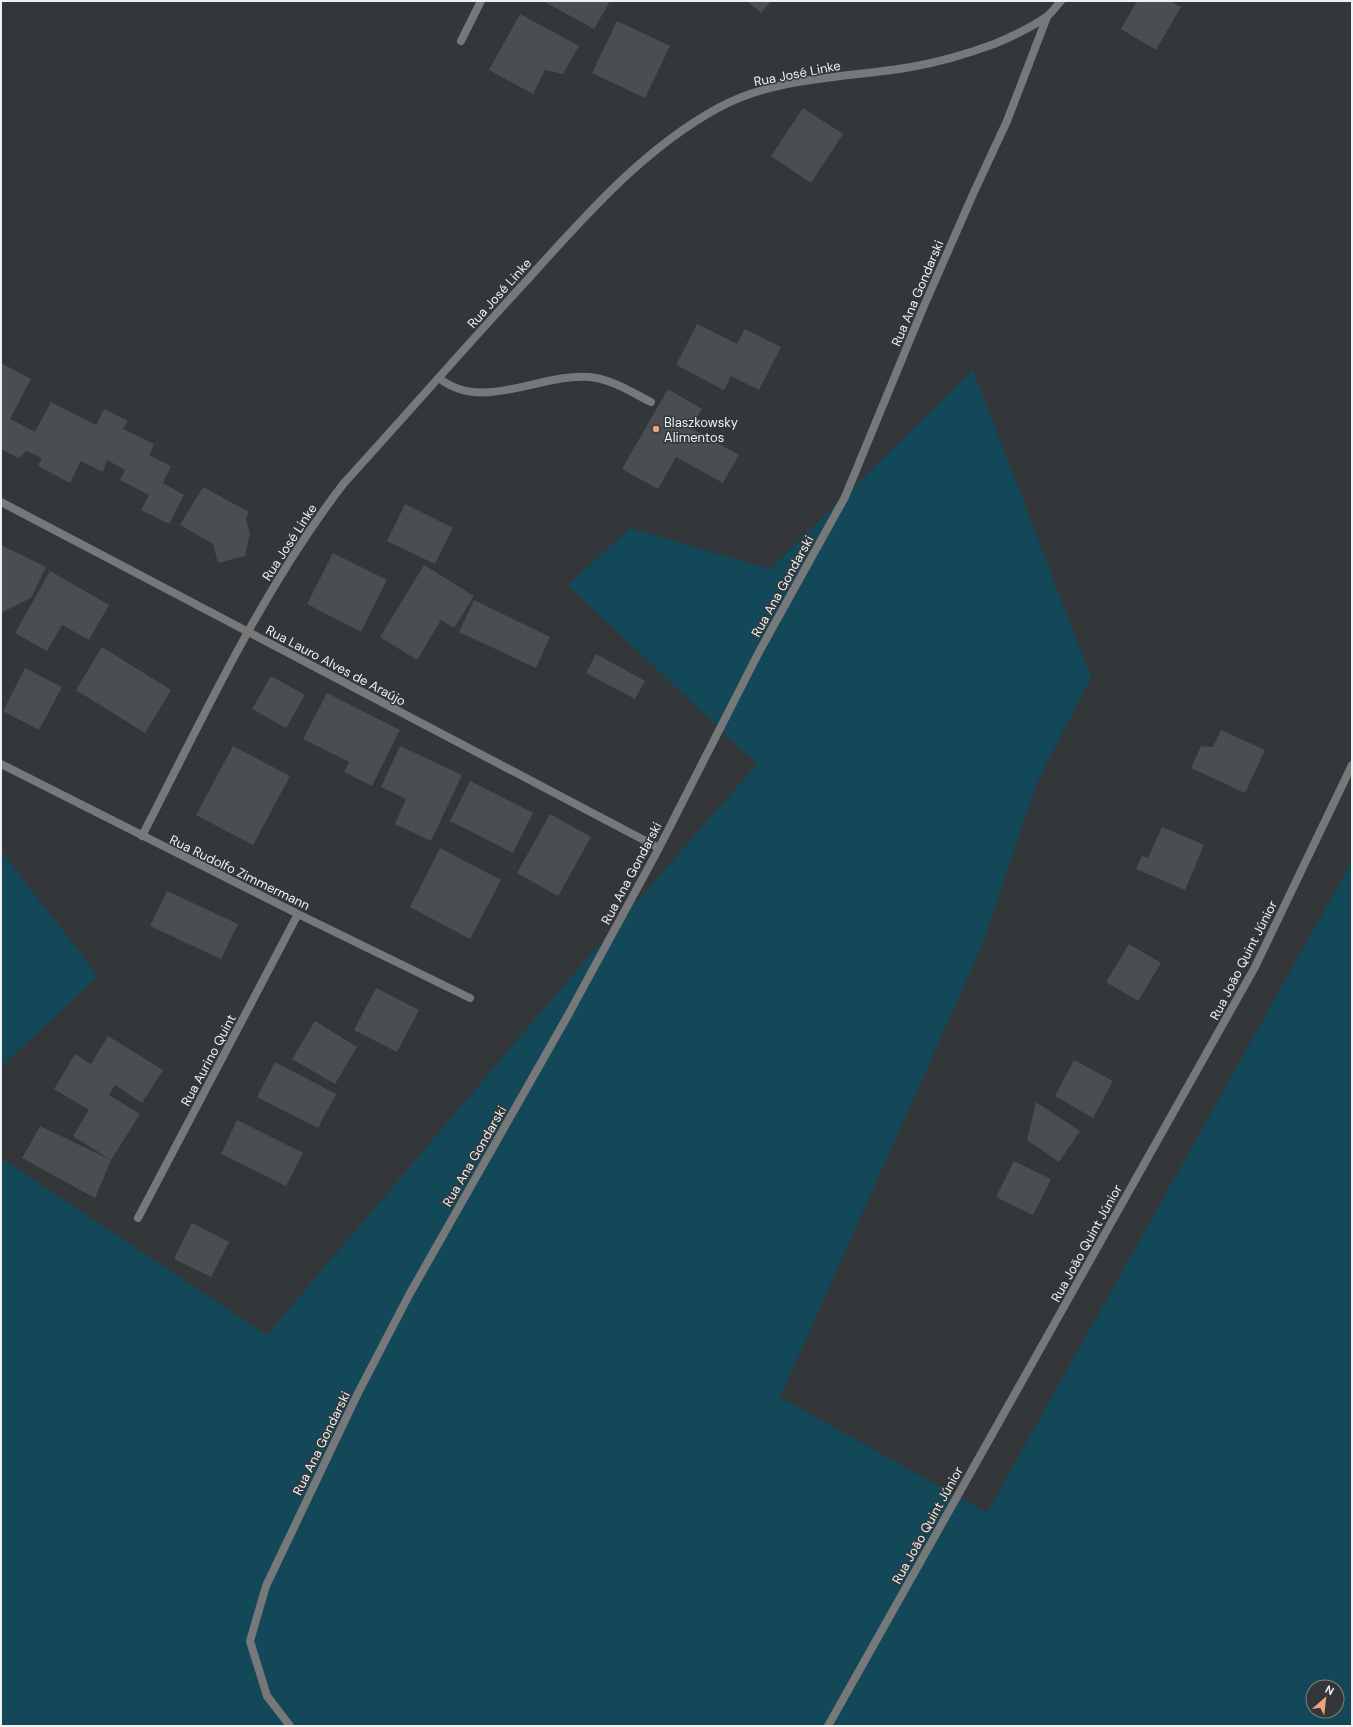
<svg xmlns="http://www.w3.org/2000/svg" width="1353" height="1727" font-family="'DM Sans',sans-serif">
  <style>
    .green { fill: #134858; fill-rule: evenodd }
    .building { fill: #4a4e50 }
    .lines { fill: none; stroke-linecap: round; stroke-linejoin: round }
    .service { stroke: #767879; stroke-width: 8 }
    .minor { stroke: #767879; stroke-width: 8 }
    .poi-dot { fill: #f2a080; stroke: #333739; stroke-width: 1.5 }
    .labels { text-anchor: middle; stroke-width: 3; stroke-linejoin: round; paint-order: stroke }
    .street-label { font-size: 13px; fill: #eef1f2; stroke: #333739 }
    .poi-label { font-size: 13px; fill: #eef1f2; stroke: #333739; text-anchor: start }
  </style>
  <rect width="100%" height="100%" fill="#333739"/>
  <path class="green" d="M973,370L1091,677L1037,783L982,946L780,1397L987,1513L1352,861V1726H1V1158L267,1335L559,991L757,764L568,585L630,528L770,569ZM1313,1687H1337V1711H1313Z
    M1,851L98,976L1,1067Z"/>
  <path class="building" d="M543,1H610L594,29Z
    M747,1H771L761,13Z
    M1137,1H1171L1181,7L1156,50L1121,29Z
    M520,14L579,46L563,74L545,70L533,94L489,70Z
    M617,21L670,46L645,98L592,73Z
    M803,108L843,134L811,183L771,156Z
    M697,324L737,344L745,329L781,347L759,390L731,376L724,390L676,365Z
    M1,363L31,379L10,419L35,432L51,402L96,425L104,409L128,421L123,429L154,444L149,455L171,466L163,483L184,495L169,524L141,510L149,495L120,480L125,470L107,460L103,472L81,461L70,483L38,466L42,458L26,451L19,458L1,449Z
    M668,389L702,409L691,428L739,455L723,483L676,457L658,489L622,469Z
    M203,487L249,512L246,519L250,533L245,556L218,563L213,544L180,525Z
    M405,504L453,528L435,564L387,541Z
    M1,545L46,567L31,598L1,613Z
    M333,553L387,580L361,632L307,604Z
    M424,565L474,596L454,628L441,620L417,660L380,637Z
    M50,571L109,605L89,640L62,625L47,651L15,633Z
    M474,600L550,637L536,668L459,632Z
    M102,647L171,690L145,733L76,690Z
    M596,654L645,681L635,699L586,673Z
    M25,668L62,687L39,730L3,711Z
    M271,676L305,695L286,728L252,709Z
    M327,693L400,730L372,786L344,772L349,762L303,739Z
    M1221,730L1265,750L1245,793L1191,768L1201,746L1213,747Z
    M233,746L290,776L253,845L196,815Z
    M400,746L462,775L431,841L395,824L406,799L381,787Z
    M470,781L533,813L513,853L450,821Z
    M550,814L591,837L558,896L517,873Z
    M1162,827L1204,845L1185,890L1136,869L1142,856L1148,858Z
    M440,848L501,880L470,939L410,907Z
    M167,891L238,924L221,959L150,926Z
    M1129,944L1161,963L1138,1001L1106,982Z
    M376,988L419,1010L397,1052L354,1030Z
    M315,1021L357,1047L335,1084L292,1059Z
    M108,1036L163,1070L142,1103L115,1085L109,1095L140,1114L111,1160L95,1198L22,1158L40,1126L111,1160L73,1136L89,1110L54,1089L75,1054L91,1064Z
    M1074,1060L1113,1081L1093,1118L1055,1096Z
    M275,1062L336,1094L318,1128L257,1097Z
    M1036,1102L1080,1131L1059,1162L1027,1140Z
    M237,1120L303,1153L286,1186L221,1154Z
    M1014,1161L1051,1179L1033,1215L996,1197Z
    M192,1223L229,1242L211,1277L174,1259Z"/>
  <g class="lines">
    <path class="service" d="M439,378C482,413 540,373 589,377C612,379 631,392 651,402"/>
    <path class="minor" d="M461,41L481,1
      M1,502L659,848
      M1,764L298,914L470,998
      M142,836C204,716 261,591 344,483C406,415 466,346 528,279C585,216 643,149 718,108C776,76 848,78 911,67C940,62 967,54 994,44C1011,37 1030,28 1046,17C1052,13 1056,6 1061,1
      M138,1218L298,914
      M290,1726L267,1696L250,1641L266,1586L358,1393L409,1295L567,1017L659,848L759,652L845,497L923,308L974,192L1007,121L1047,17
      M828,1726L1255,967L1352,765"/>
  </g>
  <circle class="poi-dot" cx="656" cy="429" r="4"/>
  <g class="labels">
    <g class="street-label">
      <text transform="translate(797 73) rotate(-11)" y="5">Rua José Linke</text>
      <text transform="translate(499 293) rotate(-48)" y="5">Rua José Linke</text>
      <text transform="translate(917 293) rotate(-67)" y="5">Rua Ana Gondarski</text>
      <text transform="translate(289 542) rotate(-57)" y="5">Rua José Linke</text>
      <text transform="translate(782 586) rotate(-61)" y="5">Rua Ana Gondarski</text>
      <text transform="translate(336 665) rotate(28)" y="5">Rua Lauro Alves de Araújo</text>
      <text transform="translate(240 872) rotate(26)" y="5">Rua Rudolfo Zimmermann</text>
      <text transform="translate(631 873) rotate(-62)" y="5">Rua Ana Gondarski</text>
      <text transform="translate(1243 960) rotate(-63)" y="5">Rua João Quint Júnior</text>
      <text transform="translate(208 1060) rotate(-62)" y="5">Rua Aurino Quint</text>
      <text transform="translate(474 1156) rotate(-60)" y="5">Rua Ana Gondarski</text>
      <text transform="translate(1086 1243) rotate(-61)" y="5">Rua João Quint Júnior</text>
      <text transform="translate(321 1443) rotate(-64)" y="5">Rua Ana Gondarski</text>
      <text transform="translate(927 1525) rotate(-61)" y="5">Rua João Quint Júnior</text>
    </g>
    <g class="poi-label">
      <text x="664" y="427">Blaszkowsky<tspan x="664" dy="15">Alimentos</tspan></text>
    </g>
  </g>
  <rect width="1353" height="1727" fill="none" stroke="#eef1f2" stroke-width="4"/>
  <g transform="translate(1325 1699) rotate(28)"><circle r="19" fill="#333739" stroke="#7e8183"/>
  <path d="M0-3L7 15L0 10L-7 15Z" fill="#f2a080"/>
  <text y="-6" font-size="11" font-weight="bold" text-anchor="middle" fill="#eef1f2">N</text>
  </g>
</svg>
